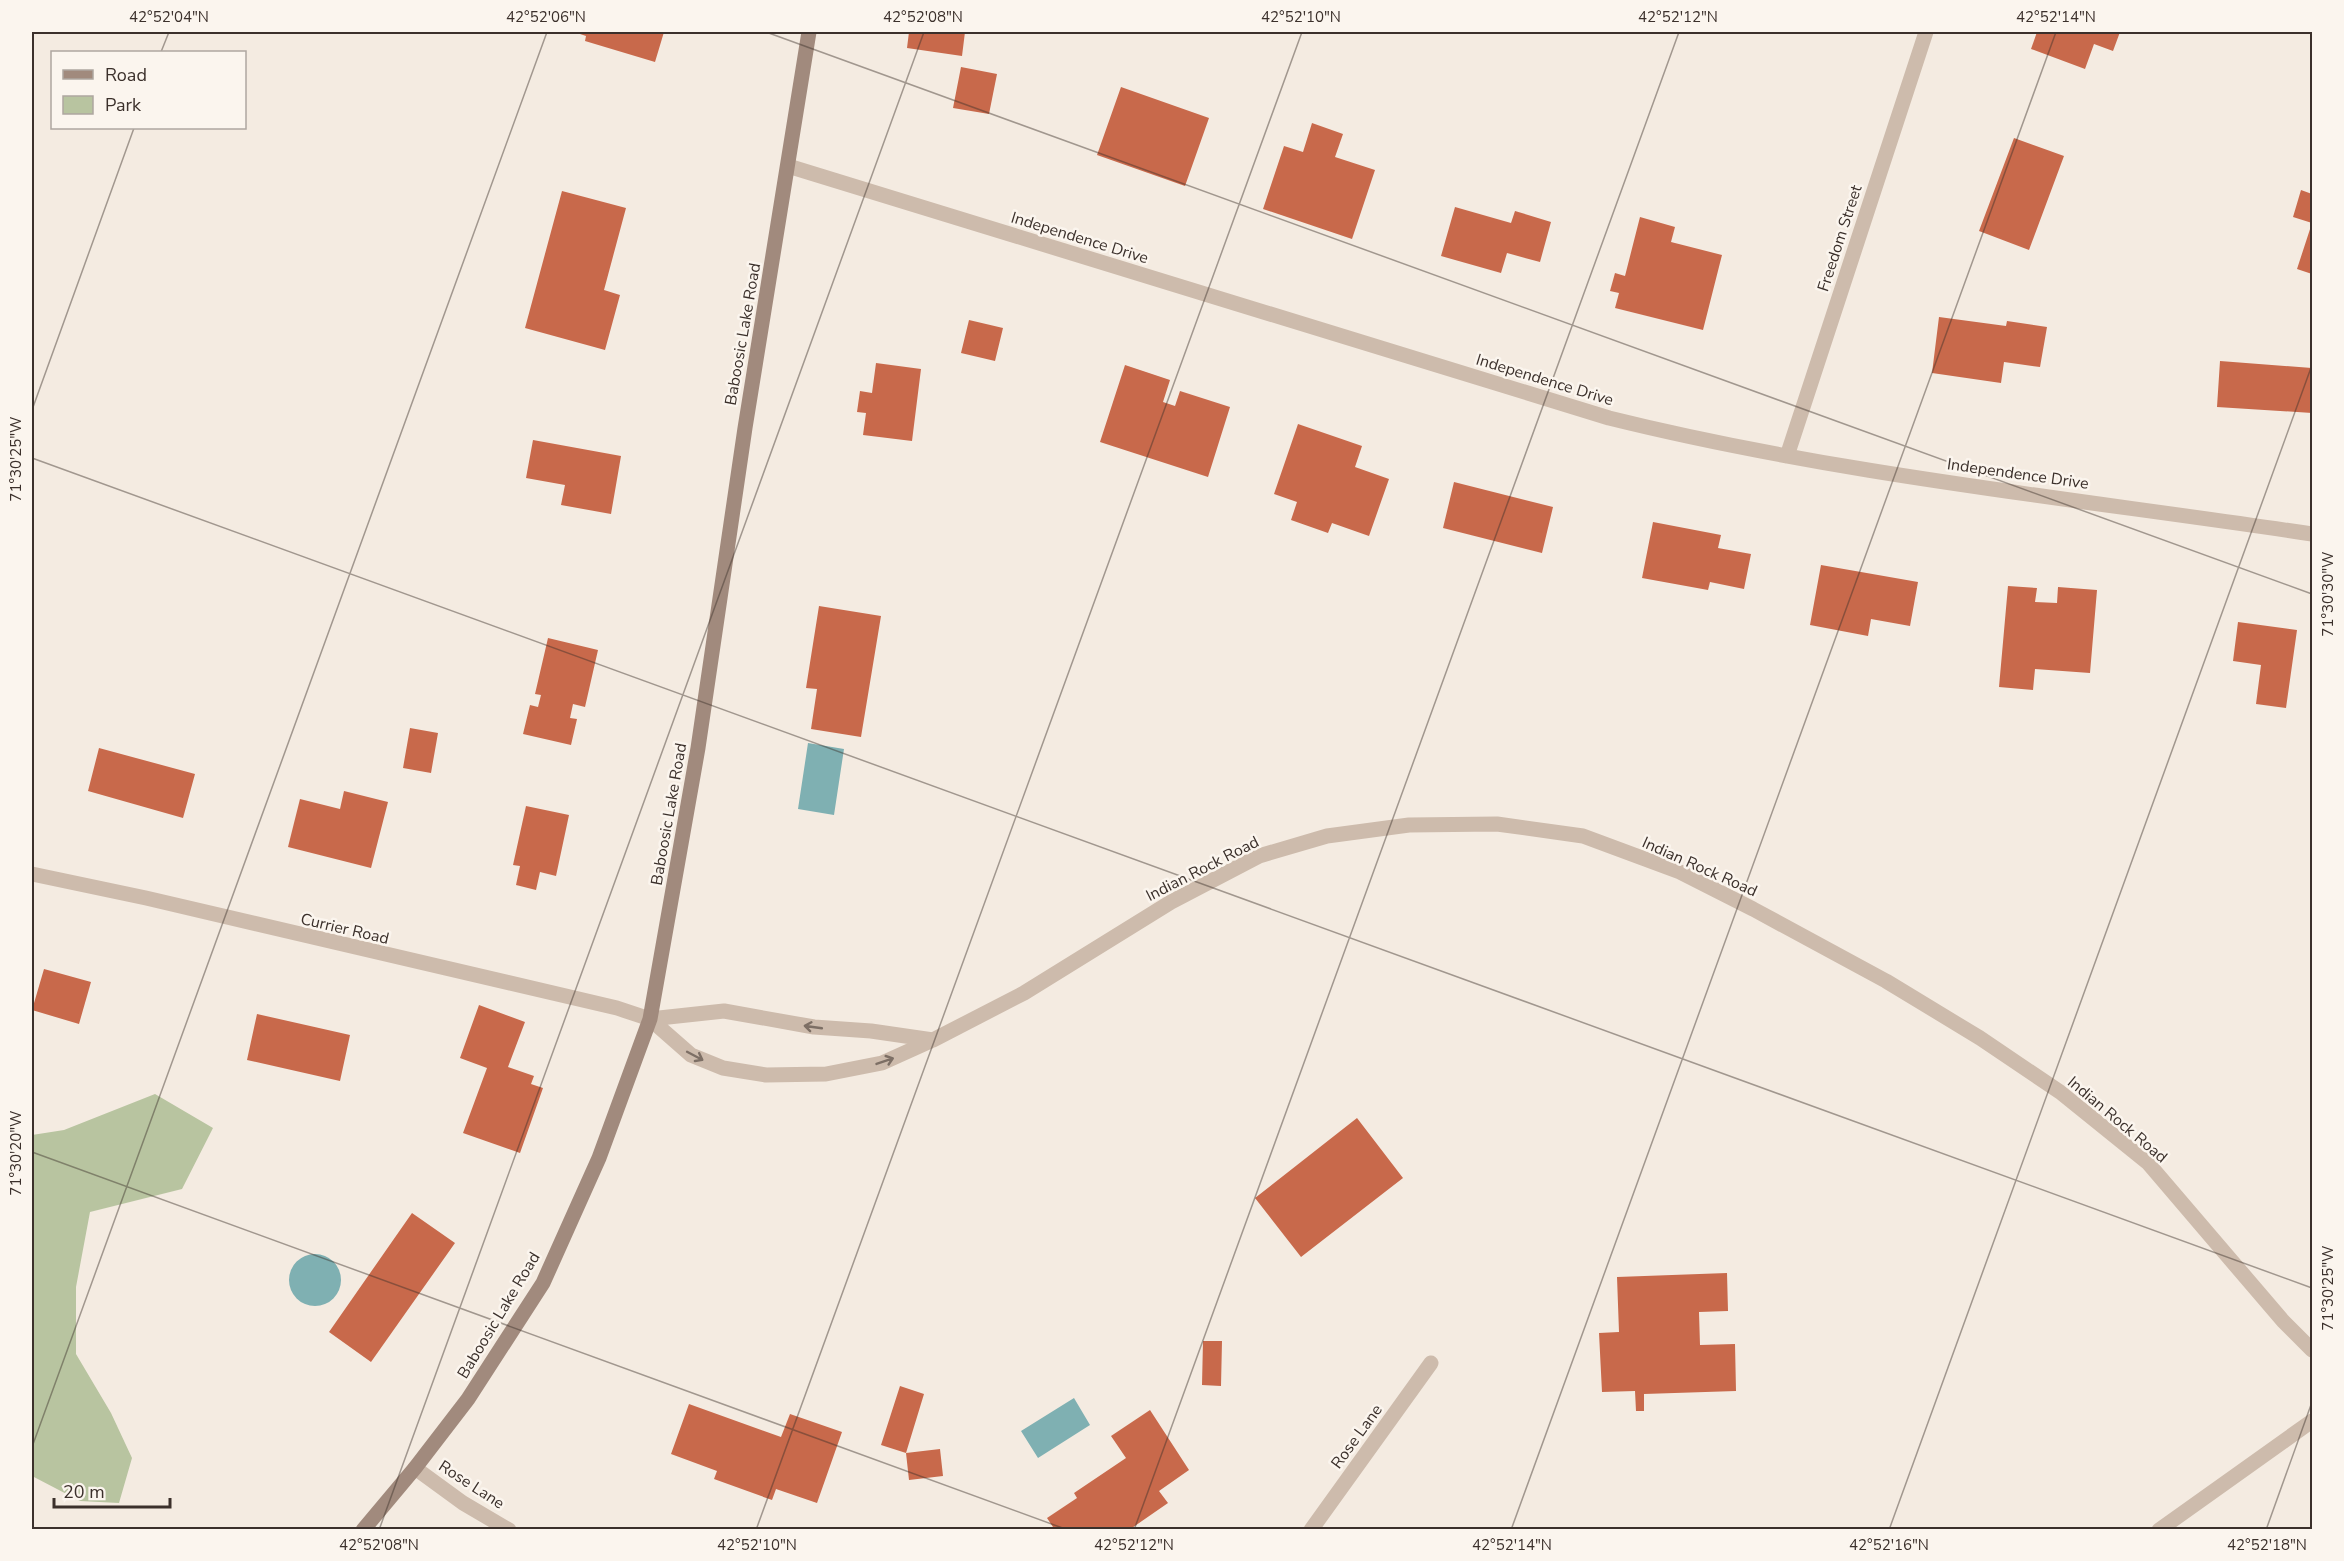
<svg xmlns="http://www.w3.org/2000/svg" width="2344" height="1561" font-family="'Nunito Sans',sans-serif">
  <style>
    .green { fill: #b8c4a0 }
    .water { fill: #7fb0b2 }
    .building { fill: #c8694b }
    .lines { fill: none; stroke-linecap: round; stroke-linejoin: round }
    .lane { stroke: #cdbbac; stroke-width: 15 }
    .street { stroke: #cdbbac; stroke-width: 15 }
    .secondary { stroke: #a18a7d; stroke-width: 15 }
    .oneway { stroke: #7d6f65 }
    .ticks { fill: none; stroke: #3b302b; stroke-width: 1.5; stroke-opacity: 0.45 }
    .labels { text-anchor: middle; stroke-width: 5; stroke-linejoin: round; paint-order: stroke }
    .street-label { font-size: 16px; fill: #3b302b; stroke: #fbf5ee }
    .neatline { fill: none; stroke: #3b302b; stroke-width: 2 }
    .ticks-label { font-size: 15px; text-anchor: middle; fill: #3b302b }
  </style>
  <rect width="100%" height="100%" fill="#f4ebe1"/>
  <path class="green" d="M155,1094L213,1128L182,1189L90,1212L76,1287V1354L111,1413L132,1458L119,1503L80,1501L32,1476V1135L64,1130Z"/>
  <path class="water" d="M808,743L844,749L834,815L798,809Z
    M289 1280a26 26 0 1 1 52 0a26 26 0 1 1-52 0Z
    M1074,1398L1090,1425L1038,1458L1021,1431Z"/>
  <path class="building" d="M574,32H664L655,62L585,41L586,36Z
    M909,32H965L962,56L907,48Z
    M2037,32H2120L2113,51L2094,44L2085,69L2031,49Z
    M961,67L997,74L989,114L953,108Z
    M1121,87L1209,118L1185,186L1097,155Z
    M1312,123L1343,134L1335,157L1375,170L1352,239L1263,209L1284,146L1303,152Z
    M2014,138L2064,156L2029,250L1979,231Z
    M2301,190L2312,194V274L2297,269L2312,223L2293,217Z
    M562,191L626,208L604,290L620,295L605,350L525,328Z
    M1455,207L1511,223L1515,211L1551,222L1540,262L1507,253L1501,273L1441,256Z
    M1640,217L1675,227L1671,242L1722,255L1703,330L1615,308L1619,293L1610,291L1615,273L1625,276Z
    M1939,317L2006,326L2007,321L2047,327L2040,367L2004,362L2001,383L1932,373Z
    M969,320L1003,328L995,361L961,353Z
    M2220,361L2312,368V413L2217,407Z
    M876,363L921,369L912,441L863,435L866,413L857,412L860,391L872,393Z
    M1125,365L1170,380L1163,402L1175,406L1180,391L1230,407L1208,477L1100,442Z
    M1298,424L1362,446L1355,467L1389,479L1369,536L1332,523L1328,533L1291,520L1297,502L1274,494Z
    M533,440L621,456L611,514L561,505L565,485L526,478Z
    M1454,482L1553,507L1542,553L1443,528Z
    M1653,522L1721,535L1718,548L1751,554L1744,589L1710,582L1708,590L1642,578Z
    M1821,565L1918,582L1910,626L1871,619L1868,636L1810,625Z
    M2008,586L2037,588L2035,602L2057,603L2058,587L2097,590L2090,673L2035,669L2033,690L1999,687Z
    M819,606L881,616L861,737L811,729L817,689L806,688Z
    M2238,622L2297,630L2286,708L2256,704L2261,665L2233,661Z
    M548,638L598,650L585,707L573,704L570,718L577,719L571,745L523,734L530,705L538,707L541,695L535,694Z
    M410,728L438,733L431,773L403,768Z
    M99,748L195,774L183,818L88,791Z
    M344,791L388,802L371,868L288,847L300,799L340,809Z
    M526,806L569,815L556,876L540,872L536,890L516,885L520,866L513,865Z
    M44,969L91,982L79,1024L32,1010Z
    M479,1005L525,1022L508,1067L534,1076L531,1084L543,1088L520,1153L463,1133L487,1068L460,1058Z
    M257,1014L350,1035L340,1081L247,1060Z
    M1357,1118L1403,1178L1301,1257L1255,1198Z
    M412,1213L455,1243L371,1362L329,1332Z
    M1727,1273L1728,1311L1699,1312L1700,1345L1735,1344L1736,1391L1644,1394V1411H1636L1635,1391L1602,1392L1599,1333L1619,1332L1617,1277Z
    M1203,1341H1222L1221,1386L1202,1385Z
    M900,1386L924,1394L906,1453L940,1449L943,1476L909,1480L906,1453L881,1445Z
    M689,1404L781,1437L790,1414L842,1432L817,1503L776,1489L772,1500L714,1479L717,1471L671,1454Z
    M1150,1410L1189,1470L1159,1491L1168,1503L1129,1530H1055L1047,1518L1077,1498L1074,1493L1126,1458L1111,1436Z"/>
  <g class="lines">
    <path class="lane" d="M2159,1530L2312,1421"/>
    <path class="street" d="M788,166L1609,418C1839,475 2078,499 2312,534
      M1787,456L1926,32
      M32,874L146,898L617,1008L650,1019L691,1055L723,1068L766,1075L826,1074L882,1063L933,1040L1024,993L1171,902L1259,856L1327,836L1409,825L1497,824L1583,836L1680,872L1753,909L1886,981L1980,1038L2060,1092L2148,1163L2283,1321L2312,1350
      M650,1019L724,1011L814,1027L871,1031L933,1040
      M415,1468L463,1503L509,1530
      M1311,1530L1431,1363"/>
    <path class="secondary" d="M363,1530L415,1468L468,1399L543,1283L599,1158L650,1019L698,748L745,428L809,32"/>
  </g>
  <defs><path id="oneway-shaft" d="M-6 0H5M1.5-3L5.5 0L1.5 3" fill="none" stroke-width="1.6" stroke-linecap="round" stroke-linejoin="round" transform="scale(1.5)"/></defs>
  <g class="oneway">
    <use href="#oneway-shaft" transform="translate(813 1027) rotate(-172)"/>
    <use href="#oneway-shaft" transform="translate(695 1056) rotate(28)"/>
    <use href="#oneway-shaft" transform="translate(885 1061) rotate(-19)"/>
  </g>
  <path class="ticks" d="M766,32L2312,594M161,52L169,32M32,410L134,128M32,458L2312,1288M32,1152L1068,1530M32,1447L547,32M379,1530L924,32M756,1530L1302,32M1134,1530L1679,32M1511,1530L2056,32M1889,1530L2312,365M2266,1530L2312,1402"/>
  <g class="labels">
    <g class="street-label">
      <text transform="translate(1080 237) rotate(17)" y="6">Independence Drive</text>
      <text transform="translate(1839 238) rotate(-72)" y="6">Freedom Street</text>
      <text transform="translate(742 334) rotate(-80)" y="6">Baboosic Lake Road</text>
      <text transform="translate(1545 379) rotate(17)" y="6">Independence Drive</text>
      <text transform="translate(2018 473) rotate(8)" y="6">Independence Drive</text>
      <text transform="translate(668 814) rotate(-80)" y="6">Baboosic Lake Road</text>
      <text transform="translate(1700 866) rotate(24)" y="6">Indian Rock Road</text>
      <text transform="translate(1202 868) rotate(-27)" y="6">Indian Rock Road</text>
      <text transform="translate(345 928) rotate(13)" y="6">Currier Road</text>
      <text transform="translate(2118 1119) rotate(40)" y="6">Indian Rock Road</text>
      <text transform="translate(498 1315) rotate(-59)" y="6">Baboosic Lake Road</text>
      <text transform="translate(1356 1436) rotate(-54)" y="6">Rose Lane</text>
      <text transform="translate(472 1484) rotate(33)" y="6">Rose Lane</text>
    </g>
  </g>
  <rect width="2344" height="1561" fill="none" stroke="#fbf5ee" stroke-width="66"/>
  <rect x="51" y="51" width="195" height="78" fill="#fbf5ee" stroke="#aea6a0" stroke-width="1.5"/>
  <rect x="63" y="70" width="30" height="9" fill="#a18a7d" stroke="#aea6a0" stroke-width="1.5"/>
  <text x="105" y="81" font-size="18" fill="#3b302b">Road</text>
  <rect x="63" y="96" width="30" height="18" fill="#b8c4a0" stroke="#aea6a0" stroke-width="1.5"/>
  <text x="105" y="111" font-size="18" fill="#3b302b">Park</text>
  <path d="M54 1498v9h116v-9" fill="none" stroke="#3b302b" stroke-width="3"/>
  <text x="63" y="1498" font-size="18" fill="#3b302b" stroke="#fbf5ee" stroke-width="4.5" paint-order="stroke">20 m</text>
  <rect x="33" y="33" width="2278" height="1495" class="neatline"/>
  <g class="ticks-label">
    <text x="169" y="22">42°52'04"N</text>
    <text x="546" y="22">42°52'06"N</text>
    <text x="923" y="22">42°52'08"N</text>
    <text x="1301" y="22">42°52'10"N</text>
    <text x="1678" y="22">42°52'12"N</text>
    <text x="2056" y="22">42°52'14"N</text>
    <text transform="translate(16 459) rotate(-90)" y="5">71°30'25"W</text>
    <text transform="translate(2328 594) rotate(-90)" y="5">71°30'30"W</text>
    <text transform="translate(16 1153) rotate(-90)" y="5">71°30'20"W</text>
    <text transform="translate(2328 1288) rotate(-90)" y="5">71°30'25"W</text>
    <text x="379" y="1550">42°52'08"N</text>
    <text x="757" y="1550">42°52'10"N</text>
    <text x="1134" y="1550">42°52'12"N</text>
    <text x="1512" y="1550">42°52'14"N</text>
    <text x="1889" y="1550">42°52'16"N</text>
    <text x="2267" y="1550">42°52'18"N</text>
  </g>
</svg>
